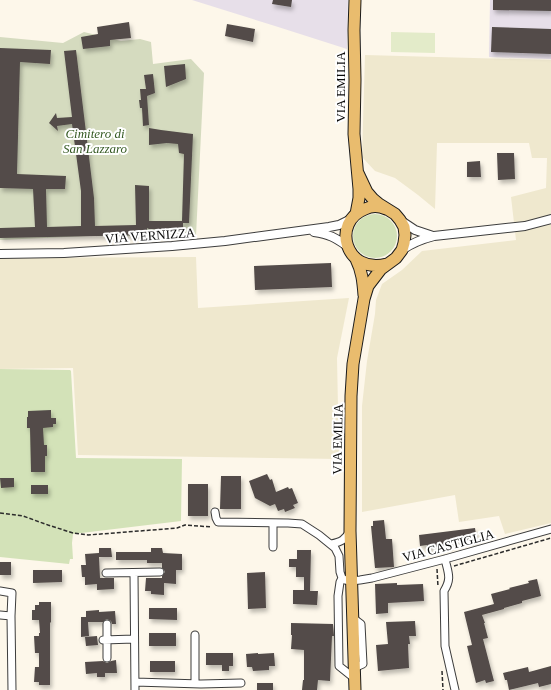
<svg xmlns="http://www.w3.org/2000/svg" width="551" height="690" font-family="Georgia,serif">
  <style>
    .industrial { fill: #e7dfe9 }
    .farmland { fill: #efe8ce }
    .green { fill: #d3e2b8 }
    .cemetery { fill: #d5dbbf }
    .pitch { fill: #e3ebc9 }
    .building { fill: #524b48; filter: url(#shadow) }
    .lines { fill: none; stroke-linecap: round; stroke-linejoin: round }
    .minor-casing { stroke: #3d3d3d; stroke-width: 9 }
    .tertiary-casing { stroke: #3d3d3d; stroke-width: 10 }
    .primary-casing { stroke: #1b1b1b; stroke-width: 13 }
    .path { stroke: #2c2c2c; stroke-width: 1.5; stroke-dasharray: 4 2; stroke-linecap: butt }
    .minor { stroke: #fff; stroke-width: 7 }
    .tertiary { stroke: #fff; stroke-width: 8 }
    .primary { stroke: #e9bc6e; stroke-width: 11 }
    .labels { text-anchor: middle; stroke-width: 4; stroke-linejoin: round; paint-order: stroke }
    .street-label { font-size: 13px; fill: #0a0a0a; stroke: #fff }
    .park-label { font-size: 13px; font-style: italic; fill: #355a23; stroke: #fff }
  </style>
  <defs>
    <filter id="shadow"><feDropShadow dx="2" dy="3.5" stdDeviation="2" flood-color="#0004"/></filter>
  </defs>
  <rect width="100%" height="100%" fill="#fdf7ea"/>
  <path class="industrial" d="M192,0H348L347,49L275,26Z
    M490,0H551V59L489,57Z"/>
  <path class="farmland" d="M365,55L551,60V523L505,534L499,516L459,522L455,495L362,512V406L367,361L375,314L376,300L382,284L402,270L422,251L516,240L511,197L546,188L547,158H532L529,143H437L435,209L418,195L395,178L375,171L362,157Z
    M196,257L198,308L349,298L337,358L339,459L78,455L73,368L0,369V258Z"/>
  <path class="green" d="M353 236a22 22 0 1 1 44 0a22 22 0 1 1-44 0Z
    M0,369L70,370L71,371L76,458L182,459L181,521L73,534L72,543L73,559H70L69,564L0,557Z"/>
  <path class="cemetery" d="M84,32L121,41L140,39L151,42L153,64L191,59L204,73L196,236H88L0,240V37L63,43Z"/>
  <path class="pitch" d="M391,32L435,33V53L391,52Z"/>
  <path class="building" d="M273,0H292L291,7L272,4Z
    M493,0H551V11L493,10Z
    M129,22L131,38L110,40V46L83,49L81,37L98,34L97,27Z
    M227,24L255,29L253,42L225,36Z
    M492,27L551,29V54L491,52Z
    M0,48L51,50L50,64L20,62L17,174L66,176L65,189H46L47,227L81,226V191L72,124L57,126L58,131L49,123L56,113L57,118L72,117L64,51L76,50L94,198L95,226L136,225L135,185L149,186V221H182L184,154L179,153L178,144L167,143L149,145V128L161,130L193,134L189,223H183V229H149L147,228V235L0,238V228L35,227L33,189L0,188Z
    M185,64L186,79L166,87L164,66Z
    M153,74L155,93L147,96L149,125L143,126L142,108H140L139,100H141L140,89H146L144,75Z
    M497,153H514L515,179L498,180Z
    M480,161L481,177H467V162Z
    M331,263L332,287L255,290L254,266Z
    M51,410V418H56V424H53V427L43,428L44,445H47V456H45V472H31L30,428H27V417H28V411Z
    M267,474L270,480L272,479L276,492L288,487L289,489L292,488L298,503L293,505L295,508L285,512L284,509L278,511L275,504L270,506L255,498L249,481Z
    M221,476H241V509H220Z
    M0,478H14V487L1,488Z
    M188,484H208V516H188Z
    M31,485H48V494H31Z
    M384,520L386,539H392L394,567L375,568L371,526H373V521Z
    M475,528L477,541L469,542V540L452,542V545L427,548V545L420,546L419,535Z
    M99,548H111L112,557H99L100,578H114V589L97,590V584L85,585V577H82L81,565H86L85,554L99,553Z
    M151,548H162L163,553L182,554V570H176V584L164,583V595L151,594V591H145L146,578H162V576L165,572L164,570L162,568V563H147V560H116V552H151Z
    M297,550H311L310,591H318L317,605L293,604V590H304V577H296V567H289V559H297Z
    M0,562H11V575H0Z
    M33,570H62V582L33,583Z
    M265,572L266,608L248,609L247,573Z
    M537,579L541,596L522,601V603L504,608V609L482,615L485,623H484L488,638L483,639L494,681L486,683L485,680L476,683L467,646L472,645L464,612L494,604L491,594L510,589L509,588L529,583L528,581Z
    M397,583V585L423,584L424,601L388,603V613L376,614L375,584Z
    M39,602H51V622L50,623V685H39V682H34L35,667H39V653H35L34,636H39V633H40L39,620H32V610H35V605H39Z
    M149,608H177V620L149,619Z
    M99,610V612L115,611L116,624H112L111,621L107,619L105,620L103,622H88L89,636L81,637V617H86V611Z
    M415,621L416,636H409L410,644H408L409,668L378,671L376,645L388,644L386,622Z
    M291,623L333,624L334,636H332L330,681L318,680L317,690H302L303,680H304V650L291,649L292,635H291Z
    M149,633H176V646H149Z
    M97,636L98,645L86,646L85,637Z
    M206,653H233V666H229V671H222V665H206Z
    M258,653V654L274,653L275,666H269V670L253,671L252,667H247L246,654Z
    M116,660L117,673H105V677H97V673L86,674L85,662L103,661L107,663L111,661Z
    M150,661H175V672H150Z
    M551,666V684L539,687L538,683L509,690L507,680H505L503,673L528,667L529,672Z
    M257,683H273V690H257Z"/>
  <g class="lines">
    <defs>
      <path id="minor" d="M215,512L216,518L218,522L288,523L302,524L319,535L335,548L339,556L340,572L342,578L345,580L351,581L360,580L372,578L445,559L551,529
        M273,523V547
        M331,544C341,542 345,540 350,531
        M445,559C448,573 452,578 444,591L445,646L455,690
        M106,573L160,572
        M134,573L135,690
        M342,578L340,582L338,596L339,666L354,678
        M0,591L12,593L11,616L0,615
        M11,616L12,690
        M353,618L361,624L363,664L354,668
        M107,624V658
        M103,640L134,639
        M135,682L201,684L241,683
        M195,684V635"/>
      <path id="tertiary" d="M400,220L415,230L433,236
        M314,232C329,234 336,238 347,246
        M402,250C412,243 422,239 434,236L525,226L551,219
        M0,254L64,253L172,246L225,241L329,227L339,225L351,219"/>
      <path id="primary" d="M355,0L354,30L355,80L354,134L359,189V198L356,214
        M386,209C379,206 371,206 365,209C331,222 345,275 387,264
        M356,259C362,271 363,282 364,295
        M355,690L350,531L351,396L353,364L364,299L368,286L381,269L396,258L402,250L404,243L405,235L404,227L400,220L395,214L379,204L373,199L367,192L358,173"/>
    </defs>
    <use href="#minor" class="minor-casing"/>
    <use href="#tertiary" class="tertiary-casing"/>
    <use href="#primary" class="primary-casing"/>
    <path class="path" d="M0,513L23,516L48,525L73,533L88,535L165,529L177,528L185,525L212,527
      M454,566L551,538
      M437,569L438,587
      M442,671L443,690"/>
    <use href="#minor" class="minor"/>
    <use href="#tertiary" class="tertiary"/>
    <use href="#primary" class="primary"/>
  </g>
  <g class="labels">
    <g class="street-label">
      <text transform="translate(340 87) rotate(-90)" y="5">VIA EMILIA</text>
      <text transform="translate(150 235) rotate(-4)" y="5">VIA VERNIZZA</text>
      <text transform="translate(337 439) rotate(-89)" y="5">VIA EMILIA</text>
      <text transform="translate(448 545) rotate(-15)" y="5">VIA CASTIGLIA</text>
    </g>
    <g class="park-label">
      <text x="95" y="138">Cimitero di<tspan x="95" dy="15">San Lazzaro</tspan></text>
    </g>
  </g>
</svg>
